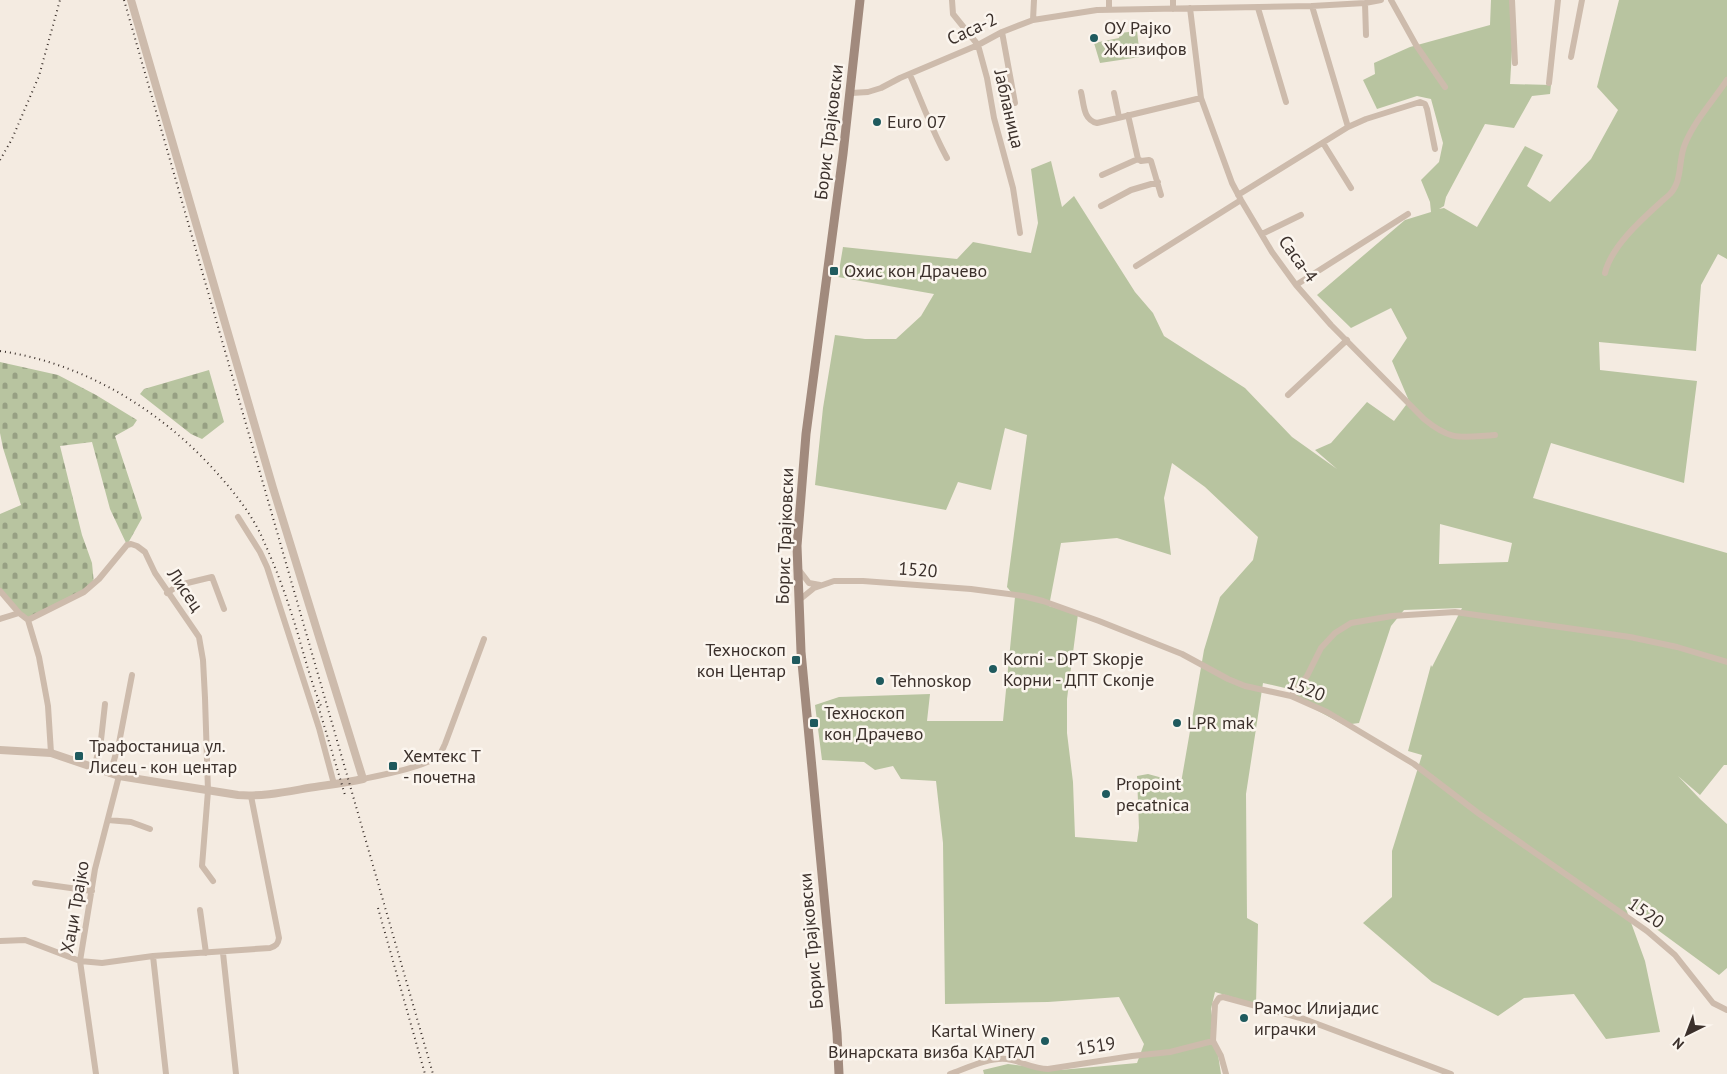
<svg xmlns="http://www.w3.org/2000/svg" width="1727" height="1074" font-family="'PT Sans',sans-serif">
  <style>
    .green { fill: #b8c4a0; fill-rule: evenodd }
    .cemetery { fill: url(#cemetery-stones) }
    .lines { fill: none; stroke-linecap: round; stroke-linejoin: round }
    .minor { stroke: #cdbbac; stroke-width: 6 }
    .tertiary { stroke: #cdbbac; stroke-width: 8 }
    .secondary { stroke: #a18a7d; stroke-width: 9 }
    .rail { stroke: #3b302b; stroke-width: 2; stroke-dasharray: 1 4; stroke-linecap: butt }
    .poi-dot { fill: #1f5a5e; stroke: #fbf5ee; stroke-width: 2 }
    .labels { text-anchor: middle; stroke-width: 5; stroke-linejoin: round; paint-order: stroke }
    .poi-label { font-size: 18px; fill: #3b302b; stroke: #fbf5ee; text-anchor: start }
    .street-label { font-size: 18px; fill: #3b302b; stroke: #fbf5ee }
  </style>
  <defs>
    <pattern id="cemetery-stones" width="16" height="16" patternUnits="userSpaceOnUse" patternTransform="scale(1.25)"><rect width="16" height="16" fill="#b8c4a0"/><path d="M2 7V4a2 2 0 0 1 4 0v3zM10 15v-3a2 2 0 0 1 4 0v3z" fill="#97a083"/></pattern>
  </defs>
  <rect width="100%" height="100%" fill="#f4ebe1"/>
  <path class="green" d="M1491,0H1515L1510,84L1551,85L1550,94L1532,96L1514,128L1485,124L1446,197L1444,206L1439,209L1444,208L1477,227L1525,146L1543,155L1527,186L1550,202L1591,159L1618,110L1597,87L1619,0H1727V259L1718,254L1701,285L1696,351L1599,342L1600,370L1697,381L1684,483L1551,443L1533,498L1727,553V765H1724L1700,795L1678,776L1700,799L1727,824V968L1719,975L1625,906L1645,961L1660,1032L1606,1039L1574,994L1524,998L1498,1016L1432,982L1363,923L1392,897V851L1422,755L1408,751L1431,665L1432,667L1462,608L1404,610L1391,626L1359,723L1344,725L1296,699L1291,688H1285L1263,683L1246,794L1247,918L1258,924L1256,1004L1215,992L1211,1009L1221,1074H984L983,1070L1008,1064L1060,1070L1137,1063L1144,1044L1119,997L1048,1002L945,1004L943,843L936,781L901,779L893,766L875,770L864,762L822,760L815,705L839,697L930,694L927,721H1003L1015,597L1007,587L1027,435L1005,428L991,490L958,482L946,510L815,485L823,408L835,335L865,339H896L921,316L934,294L838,277L843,247L957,259L973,242L1031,253L1038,223L1031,169L1051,161L1062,207L1074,196L1135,292L1153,313L1164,336L1245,388L1292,437L1337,469L1315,450L1331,443L1367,402L1394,421L1409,401L1392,361L1407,338L1391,308L1351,328L1317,295L1405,220L1431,212L1430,202L1421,180L1439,162L1443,143L1431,99L1417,96L1377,109L1363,80L1375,74L1374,63L1410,47L1490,25ZM1172,463L1205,487L1258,537L1253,560L1220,597L1204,650L1181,783L1148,774L1137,776L1139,828L1137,842L1075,837L1073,782L1067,733V699L1078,614L1049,606L1061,543L1117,538L1171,555L1164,498ZM1440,524L1512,543L1508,562L1439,564Z
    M1137,31L1140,57L1100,63L1094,43L1119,38L1120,33Z"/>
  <path class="cemetery" d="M0,362L58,375L96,395L137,420L133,426L115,436L142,518L127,545L110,509L92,442L60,446L82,535L92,563L94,584L28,620L0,590V514L21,505L3,448L0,433Z
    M209,370L224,422L202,439L191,434L140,394L144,389Z"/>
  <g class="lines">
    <path class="minor" d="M952,0L953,14L978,45L987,78L994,118L1013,188L1020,233
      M1173,0V9
      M1391,0L1416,45L1445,87
      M1512,0L1515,63
      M1365,3L1366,35
      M1312,6L1348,127L1366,119L1420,102L1425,104L1427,109L1435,149
      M1190,8L1201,98L1232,183L1241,200L1272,252L1296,285L1331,325L1424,419C1452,442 1461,437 1495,435
      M1258,8L1286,102
      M1109,10V0
      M1033,20L1034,0
      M1002,32L1015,103
      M1571,57L1582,0
      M910,75C922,102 932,131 947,158
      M1549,83L1558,0
      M1081,92C1084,104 1083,120 1097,123L1201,98
      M851,93L868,92L881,88L900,78L978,45L1002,32L1033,20L1097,10L1312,6L1365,3L1381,0
      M1114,93L1119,117
      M1128,115L1138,159L1141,161L1149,160L1151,161L1161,195
      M1323,143L1351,188
      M1102,175L1138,159
      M1238,195L1348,127
      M1101,206L1131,190L1158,182
      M1262,234L1301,215
      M1136,266L1241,200
      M1605,273C1611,247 1641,220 1661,202C1664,199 1667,197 1670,194C1683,180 1678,160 1685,144C1695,120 1713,101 1727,80
      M1296,285L1408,214
      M1288,395L1347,340
      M238,517L260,552L267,567L319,728L334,784
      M799,570L809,583L820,585
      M0,591L19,613L28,620L39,657L48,706L51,753
      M167,593L179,585L212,577L224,609
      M798,601L814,588L834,581H863L971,589L1023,596L1043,601L1099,621L1182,654L1228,679L1245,686L1291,696L1327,712L1414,764L1478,813L1647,931L1675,955L1713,1003L1727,1010
      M0,619L19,613
      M28,620L84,592L99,579L127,545L131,544L137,546L145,552L155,573L199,637L203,660L205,698L208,791L202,866L213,881
      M1291,696L1307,676L1321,648L1335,633L1351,623L1392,616L1455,612L1630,637L1677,647L1727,662
      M94,769L101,740L105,704
      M110,774L119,743L132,675
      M363,779C378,776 430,766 439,755C442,752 443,748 445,744L484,639
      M108,820L131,822L150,829
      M35,883L92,891
      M200,910L206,953
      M0,941L25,940L80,961L102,963L153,956L270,948C276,946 278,944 279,938L251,796
      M223,953L236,1074
      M153,956L166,1074
      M1213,1041L1215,1004L1219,998L1223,997L1304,1019L1451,1074
      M96,1074L80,961L95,869L119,776
      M950,1074C967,1068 989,1057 1007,1059C1021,1061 1033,1069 1048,1069L1132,1056L1170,1052L1213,1041L1221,1056L1226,1074"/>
    <path class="tertiary" d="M0,750L51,753L119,776L238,795C261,797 285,792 308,788C327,785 345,783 363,779L273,488L131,0"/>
    <path class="secondary" d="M839,1074L837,1033L801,652L797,546L806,434L843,154L860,0"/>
    <path class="rail" d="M124,0L433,1074
      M0,160L12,139L39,76L60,0
      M0,351C84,363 161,410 217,473C234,492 250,512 261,535C272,559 282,584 290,609C301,641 308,675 321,706
      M317,702L345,795
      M378,908L425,1074"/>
  </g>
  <g class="poi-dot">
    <circle cx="1094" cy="38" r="5"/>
    <circle cx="877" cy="122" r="5"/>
    <rect x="829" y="266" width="10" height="10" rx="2.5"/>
    <rect x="791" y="655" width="10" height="10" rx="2.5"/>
    <circle cx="993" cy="669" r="5"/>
    <circle cx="880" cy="681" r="5"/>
    <rect x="809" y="718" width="10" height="10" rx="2.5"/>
    <circle cx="1177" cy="723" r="5"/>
    <rect x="74" y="751" width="10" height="10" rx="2.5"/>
    <rect x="388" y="761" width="10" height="10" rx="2.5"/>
    <circle cx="1106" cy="794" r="5"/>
    <circle cx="1244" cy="1018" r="5"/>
    <circle cx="1045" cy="1041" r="5"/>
  </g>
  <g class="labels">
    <g class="poi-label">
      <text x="1104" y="34">ОУ Рајко<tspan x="1104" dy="21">Жинзифов</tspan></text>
      <text x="887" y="128">Euro 07</text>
      <text x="844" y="277">Охис кон Драчево</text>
      <text x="786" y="656" text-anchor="end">Техноскоп<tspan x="786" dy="21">кон Центар</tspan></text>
      <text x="1003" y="665">Korni - DPT Skopje<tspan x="1003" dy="21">Корни - ДПТ Скопје</tspan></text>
      <text x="890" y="687">Tehnoskop</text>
      <text x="824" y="719">Техноскоп<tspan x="824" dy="21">кон Драчево</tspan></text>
      <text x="1187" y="729">LPR mak</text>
      <text x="89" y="752">Трафостаница ул.<tspan x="89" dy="21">Лисец - кон центар</tspan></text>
      <text x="403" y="762">Хемтекс Т<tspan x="403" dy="21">- почетна</tspan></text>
      <text x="1116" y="790">Propoint<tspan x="1116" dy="21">pecatnica</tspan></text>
      <text x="1254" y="1014">Рамос Илијадис<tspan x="1254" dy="21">играчки</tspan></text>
      <text x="1035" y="1037" text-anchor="end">Kartal Winery<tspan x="1035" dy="21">Винарската визба КАРТАЛ</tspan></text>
    </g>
    <g class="street-label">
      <text transform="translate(972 29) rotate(-25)" y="6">Саса-2</text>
      <text transform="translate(1009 109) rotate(77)" y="6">Јабланица</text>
      <text transform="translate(829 132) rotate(-83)" y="6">Борис Трајковски</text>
      <text transform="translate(1298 259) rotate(54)" y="6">Саса-4</text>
      <text transform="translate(785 536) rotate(-88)" y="6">Борис Трајковски</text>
      <text transform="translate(918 570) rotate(4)" y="6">1520</text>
      <text transform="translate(185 590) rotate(55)" y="6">Лисец</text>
      <text transform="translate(1306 689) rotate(21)" y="6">1520</text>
      <text transform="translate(75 907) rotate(-80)" y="6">Хаџи Трајко</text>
      <text transform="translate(1646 913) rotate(35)" y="6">1520</text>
      <text transform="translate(811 941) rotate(-95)" y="6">Борис Трајковски</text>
      <text transform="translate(1096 1046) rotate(-9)" y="6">1519</text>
    </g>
  </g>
  <g transform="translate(1687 1034) rotate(222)" stroke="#fbf5ee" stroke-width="4" paint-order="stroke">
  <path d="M0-4L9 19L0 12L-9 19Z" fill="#3b302b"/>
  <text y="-8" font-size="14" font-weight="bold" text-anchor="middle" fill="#3b302b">N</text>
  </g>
</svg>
